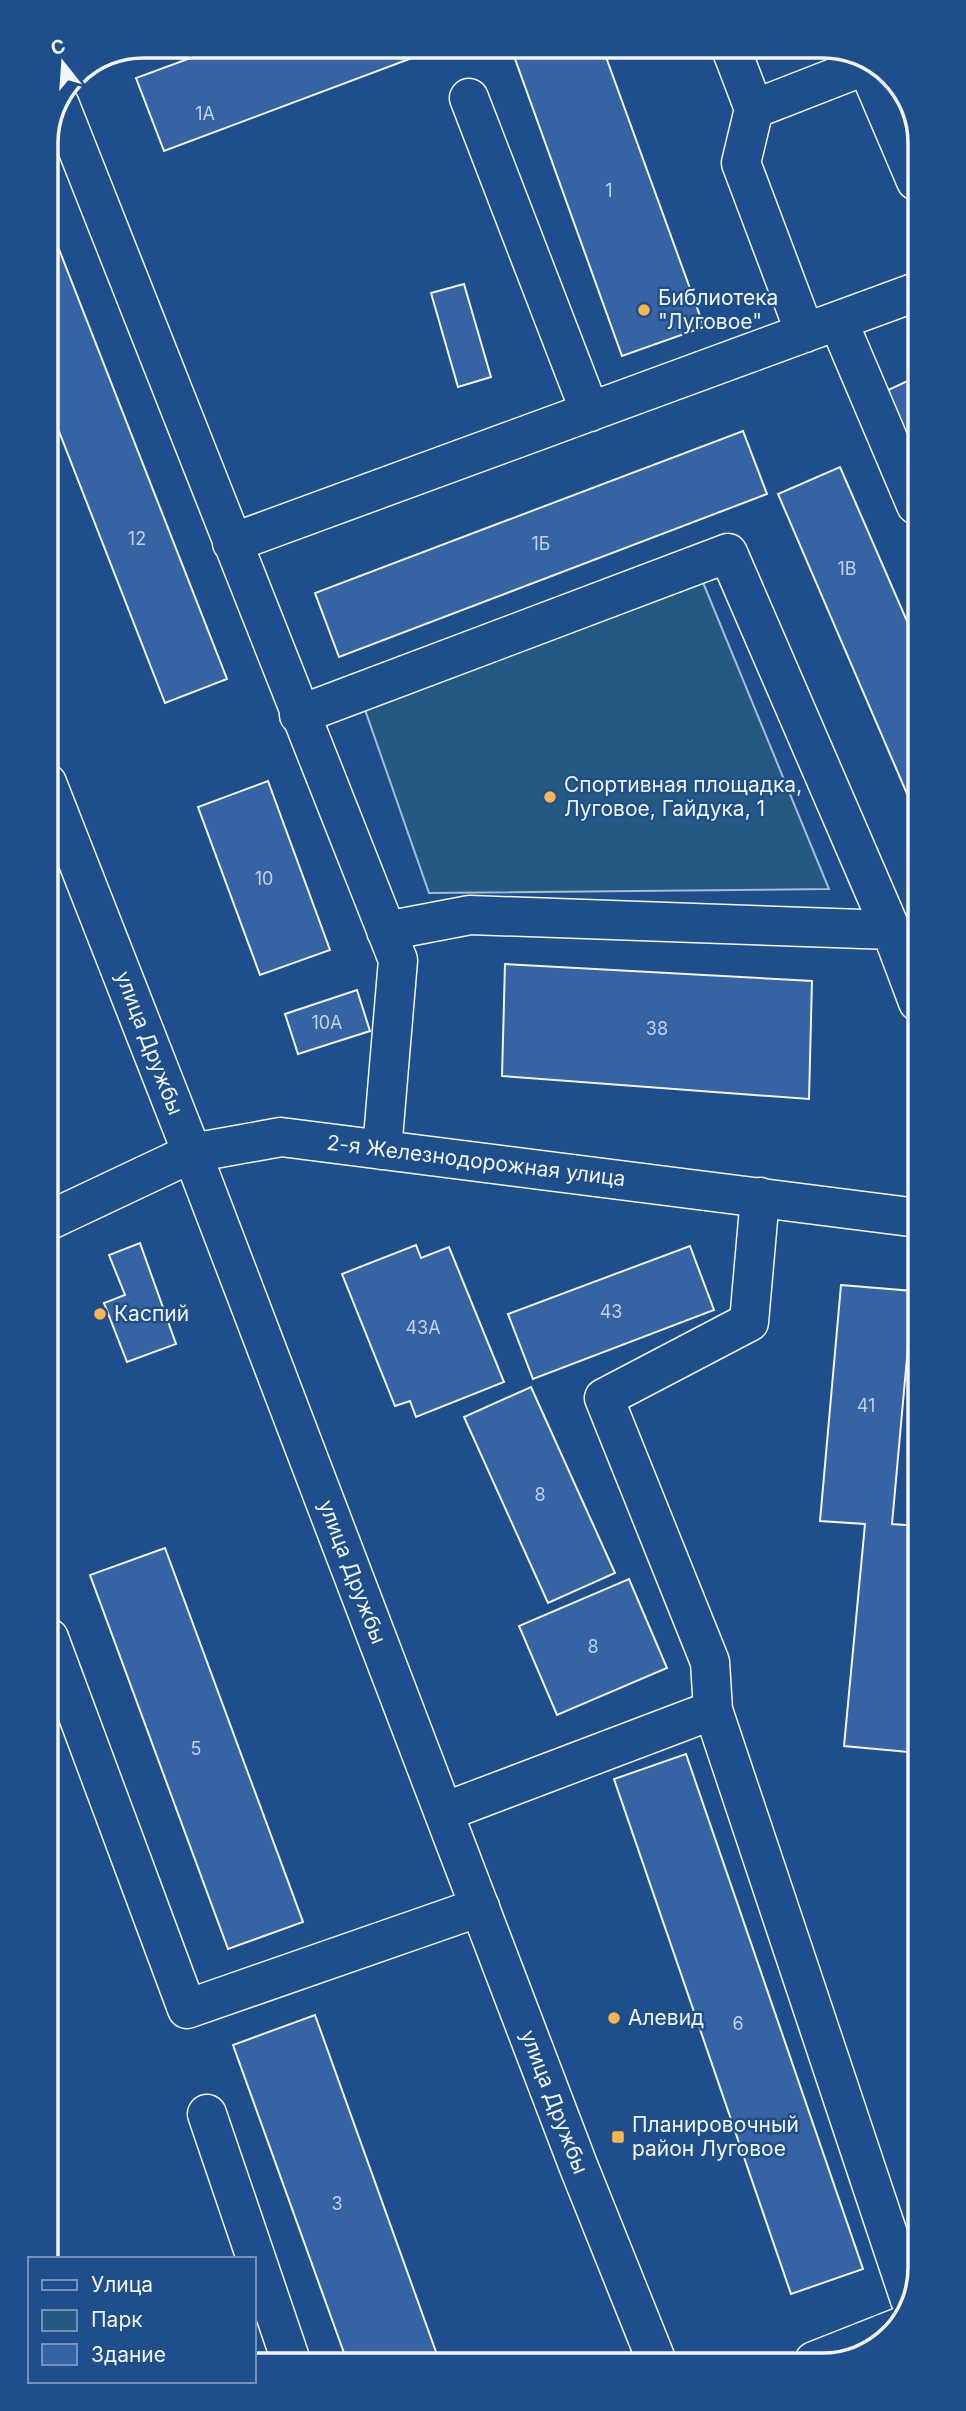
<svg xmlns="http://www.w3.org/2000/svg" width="966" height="2411" font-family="Inter,sans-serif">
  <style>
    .green { fill: #245a82; stroke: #a8bbd7; stroke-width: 2 }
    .building { fill: #3563a3; stroke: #f2f6ff; stroke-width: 2 }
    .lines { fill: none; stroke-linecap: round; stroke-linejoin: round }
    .minor-casing { stroke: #f2f6ff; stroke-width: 41 }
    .major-casing { stroke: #f2f6ff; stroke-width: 41 }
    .minor { stroke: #1f4e8c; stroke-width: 38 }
    .major { stroke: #1f4e8c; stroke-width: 38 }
    .poi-dot { fill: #ffb74d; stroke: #1f4e8c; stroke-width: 2.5 }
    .labels { text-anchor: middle; stroke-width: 5; stroke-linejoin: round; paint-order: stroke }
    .number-label { font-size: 18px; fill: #c3d1e8 }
    .poi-label { font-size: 21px; fill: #f2f6ff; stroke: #1f4e8c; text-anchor: start }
    .street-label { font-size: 21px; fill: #f2f6ff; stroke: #1f4e8c }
    .rim { fill: none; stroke: #f2f6ff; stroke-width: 3.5 }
  </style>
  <rect width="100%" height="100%" fill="#1f4e8c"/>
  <path class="green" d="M702,580L829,889L429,893L363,704Z"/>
  <path class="building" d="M223,46H444L164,151L136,78Z
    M542,46H602L704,327L622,356L514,56Z
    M46,216L227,679L165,703L46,398Z
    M464,284L491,377L458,387L431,293Z
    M916,377V460L886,391Z
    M743,431L767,494L339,657L315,593Z
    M840,467L917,644V817L778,494Z
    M268,781L330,950L260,975L198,807Z
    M505,964L812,981L809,1099L502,1076Z
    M357,990L370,1031L298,1054L285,1014Z
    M140,1243L176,1344L127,1362L104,1303L125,1295L109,1255Z
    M416,1245L421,1258L449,1247L504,1382L416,1417L410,1401L395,1406L342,1274Z
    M690,1246L714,1310L533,1379L508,1314Z
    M841,1285L913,1291L892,1524L919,1526V1753L844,1746L865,1524L820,1521Z
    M531,1387L615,1573L548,1603L464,1417Z
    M165,1548L303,1922L228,1949L90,1575Z
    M629,1579L667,1668L557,1715L519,1626Z
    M686,1754L863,2269L791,2294L614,1779Z
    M920,1872V1908L909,1876Z
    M315,2015L440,2363L348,2364L233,2045Z"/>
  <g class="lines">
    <defs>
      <path id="minor" d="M730,46L754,109L867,65
        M864,59L916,181
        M469,98L590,412
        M60,105L398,960L382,1150
        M754,109L741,163L805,333
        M838,321L916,505
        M232,543L916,292
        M299,715L728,553L891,930
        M386,931L470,915L891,930L918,1002
        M48,1221L192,1153L281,1137L918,1218
        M49,1638L187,2009L480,1907
        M713,1710L710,1662L604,1398L749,1322L760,1197
        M444,1812L713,1710L910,2300
        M207,2114L292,2364
        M814,2361L900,2327"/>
      <path id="major" d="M47,783L192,1153L578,2165L657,2362"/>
    </defs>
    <use href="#minor" class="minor-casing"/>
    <use href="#major" class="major-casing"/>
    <use href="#minor" class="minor"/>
    <use href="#major" class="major"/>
  </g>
  <g class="poi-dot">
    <circle cx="644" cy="310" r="7"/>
    <circle cx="550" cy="797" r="7"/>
    <circle cx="100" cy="1314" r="7"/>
    <circle cx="614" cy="2018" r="7"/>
    <rect x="611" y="2130" width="14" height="14" rx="3.5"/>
  </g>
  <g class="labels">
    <g class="number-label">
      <text x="205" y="120">1А</text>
      <text x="609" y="197">1</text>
      <text x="137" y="545">12</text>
      <text x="541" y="550">1Б</text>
      <text x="847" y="575">1В</text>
      <text x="264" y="885">10</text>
      <text x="327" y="1029">10А</text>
      <text x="657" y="1035">38</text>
      <text x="611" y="1318">43</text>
      <text x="423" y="1334">43А</text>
      <text x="866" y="1412">41</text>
      <text x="540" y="1501">8</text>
      <text x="593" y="1653">8</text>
      <text x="196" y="1755">5</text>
      <text x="738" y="2030">6</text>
      <text x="337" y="2210">3</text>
    </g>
    <g class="poi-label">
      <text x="658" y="305">Библиотека<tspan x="658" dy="24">"Луговое"</tspan></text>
      <text x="564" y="792">Спортивная площадка,<tspan x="564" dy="24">Луговое, Гайдука, 1</tspan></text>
      <text x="114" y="1321">Каспий</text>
      <text x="628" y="2025">Алевид</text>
      <text x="632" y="2132">Планировочный<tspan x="632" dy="24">район Луговое</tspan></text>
    </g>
    <g class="street-label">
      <text transform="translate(149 1043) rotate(69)" y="7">улица Дружбы</text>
      <text transform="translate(476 1161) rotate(7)" y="7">2-я Железнодорожная улица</text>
      <text transform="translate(352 1572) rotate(69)" y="7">улица Дружбы</text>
      <text transform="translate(554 2102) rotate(69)" y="7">улица Дружбы</text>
    </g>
  </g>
  <path d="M0 0H966V2411H0ZM143 58H823A85 85 0 0 1 908 143V2268A85 85 0 0 1 823 2353H143A85 85 0 0 1 58 2268V143A85 85 0 0 1 143 58Z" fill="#1f4e8c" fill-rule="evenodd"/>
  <path class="rim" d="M143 58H823A85 85 0 0 1 908 143V2268A85 85 0 0 1 823 2353H143A85 85 0 0 1 58 2268V143A85 85 0 0 1 143 58Z"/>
  <rect x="28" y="2257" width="228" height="126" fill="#1f4e8c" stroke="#7391ba" stroke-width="2"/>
  <rect x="42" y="2280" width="35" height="10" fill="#1f4e8c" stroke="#7391ba" stroke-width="2"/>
  <text x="91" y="2292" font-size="21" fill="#f2f6ff">Улица</text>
  <rect x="42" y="2310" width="35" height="21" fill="#245a82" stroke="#7391ba" stroke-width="2"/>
  <text x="91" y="2327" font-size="21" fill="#f2f6ff">Парк</text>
  <rect x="42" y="2344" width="35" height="21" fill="#3563a3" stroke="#7391ba" stroke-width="2"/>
  <text x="91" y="2362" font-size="21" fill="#f2f6ff">Здание</text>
  <g transform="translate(63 63) rotate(343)" stroke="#1f4e8c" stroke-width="5" paint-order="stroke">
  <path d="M0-5L12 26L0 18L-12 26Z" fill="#f2f6ff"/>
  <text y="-10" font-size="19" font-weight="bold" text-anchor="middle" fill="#f2f6ff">С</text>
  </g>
</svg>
